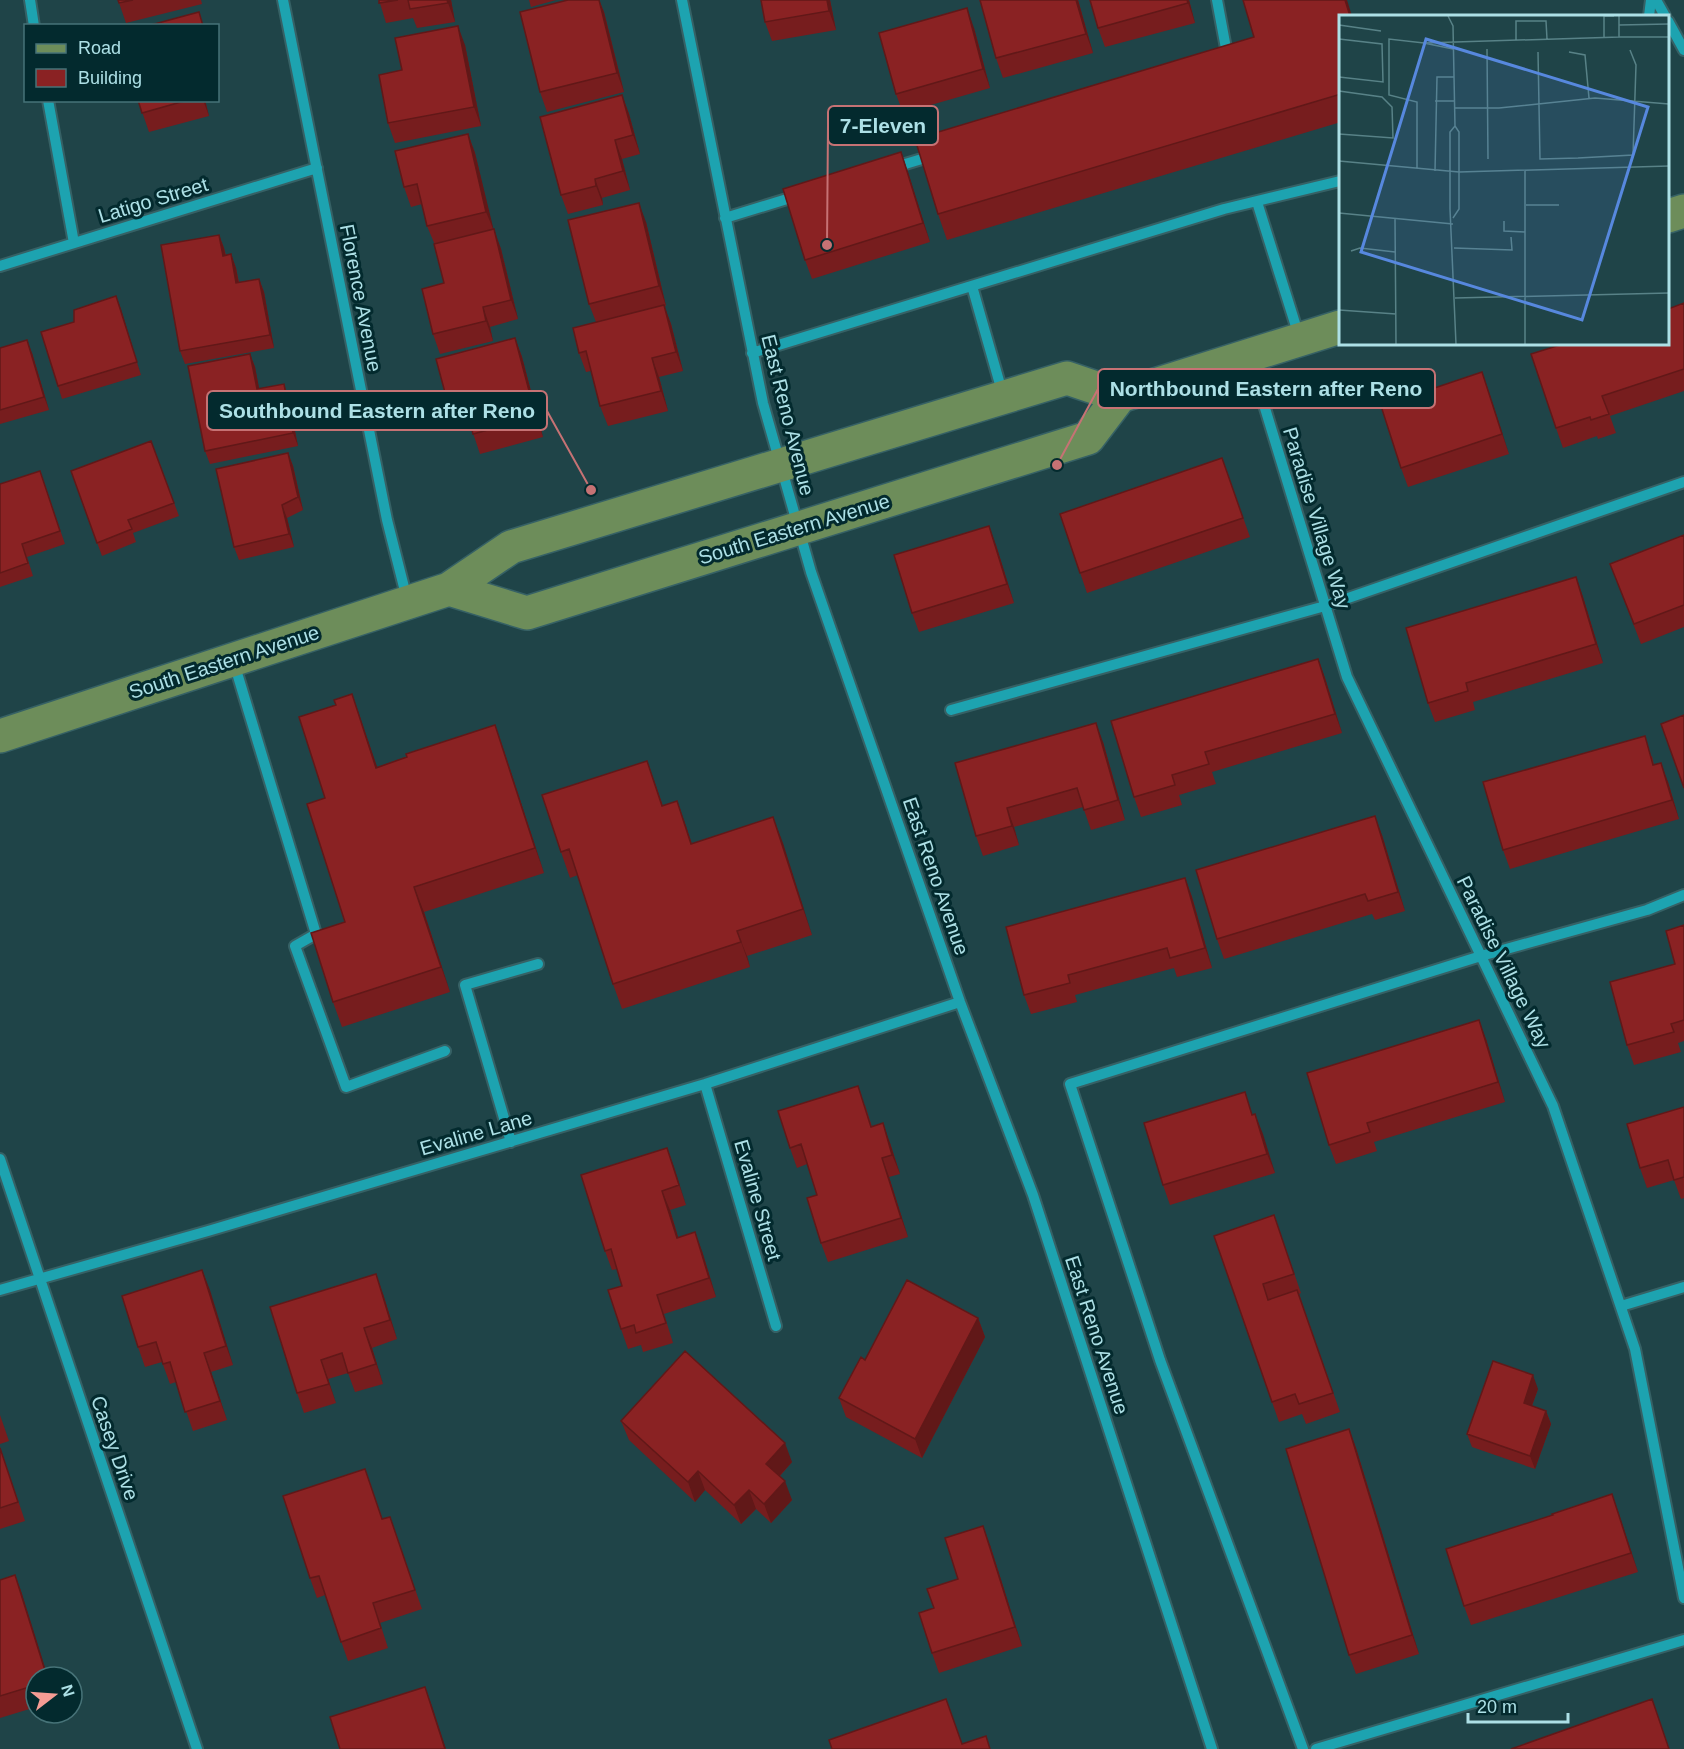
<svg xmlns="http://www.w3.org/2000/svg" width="1684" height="1749" font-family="Arial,sans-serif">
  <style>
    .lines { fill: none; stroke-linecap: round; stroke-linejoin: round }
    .minor-casing { stroke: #366165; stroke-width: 14 }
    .major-casing { stroke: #366165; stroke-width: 36 }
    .minor { stroke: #1da3b0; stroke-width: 10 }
    .major { stroke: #6d8d5a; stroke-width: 33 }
    .wall { fill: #771d1e }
    .shaded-wall { fill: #611818 }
    .building { fill: #8a2223; stroke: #611818; stroke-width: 1.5 }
    .labels { text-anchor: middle; stroke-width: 6; stroke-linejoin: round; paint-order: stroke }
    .street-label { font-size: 20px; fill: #ade0e6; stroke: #032a2e }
    .inset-road { fill: none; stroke: #588287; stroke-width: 1.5 }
    .view { fill: #5788de; fill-opacity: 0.15; stroke: #5788de; stroke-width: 3 }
    .inset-edge { fill: none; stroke: #ade0e6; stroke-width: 3 }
    .leader { fill: none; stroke: #c67274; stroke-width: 2 }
    .callout-dot { fill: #c67274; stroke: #032a2e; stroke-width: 2 }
    .callout { fill: #032a2e; stroke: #c67274; stroke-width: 2 }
    .callout-label { font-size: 21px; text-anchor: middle; font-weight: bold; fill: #ade0e6 }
  </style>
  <rect width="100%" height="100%" fill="#1f4448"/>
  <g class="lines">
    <defs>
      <path id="minor" d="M30,0L34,26
        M283,0L387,520L407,599
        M682,0L763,403L811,572L960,1002L1033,1195L1212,1749
        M1217,0L1228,59
        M1656,0L1665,16
        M1649,16L1651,0
        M1668,21L1684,50
        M48,100L74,243
        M892,168L935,155
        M1257,202L1299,336
        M725,218L800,195
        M0,266L317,168
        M972,286L1003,395
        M752,353L1224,209L1340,181
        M1250,359L1347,677L1553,1106L1635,1349L1684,1598
        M234,663L316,934L295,946L346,1087L445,1051
        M951,710L1325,606L1684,482
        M705,1084L776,1326
        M511,1142L465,985L538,964
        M0,1159L197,1749
        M0,1290L208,1231L705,1084L960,1002
        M1621,1306L1684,1287
        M1303,1749L1160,1360L1070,1084L1481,956L1647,910L1684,895
        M1316,1749L1684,1640"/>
      <path id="major" d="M1668,216L1684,211
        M449,589L527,613L1088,438L1120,396
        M0,736L449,589L511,547L1067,378L1120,396L1340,327"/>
    </defs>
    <use href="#minor" class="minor-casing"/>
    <use href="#major" class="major-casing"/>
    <use href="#minor" class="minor"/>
    <use href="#major" class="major"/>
  </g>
  <path class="wall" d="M118,0H201L202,4L126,23Z
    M379,0H451L455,22L417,28L413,18L386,23Z
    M529,0H556L531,7Z
    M568,0H599L604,12L624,92L547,112L540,92Z
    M830,0L836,30L772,41L765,22Z
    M980,0H1078L1093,53L1003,78L996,58Z
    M1090,0H1189L1195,23L1105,47L1098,28Z
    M1341,16V122L947,240L938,214L1254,37Z
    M974,28L990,88L903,113L896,94Z
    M465,45L481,126L395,143L388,123L402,70Z
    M622,95L629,114L640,154L622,159L630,190L602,198L603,205L568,214L561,195Z
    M138,100H205L209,116L149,132Z
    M468,134L475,153L493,229L501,249L518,319L490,327L493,341L440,354L433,334L444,283L435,245L427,226L422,204L411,207L404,187Z
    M901,152L930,242L812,279L805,260Z
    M646,222L666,306H664L671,324L683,371L659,377L668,411L608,426L600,406L591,371L586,372L579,353L596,322L589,304Z
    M219,235L224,248L226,255L231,254L236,268L239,282L259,279L264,292L274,348L185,364L180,351Z
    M116,296L141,375L62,399L58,386L74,322Z
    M1684,303V391L1610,416L1616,433L1598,439L1597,436L1563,448L1556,428Z
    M515,338L522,357L543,437L480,454L471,427L457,431L450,411Z
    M0,348L32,353L49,410L0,424Z
    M250,354L255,367L259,389L284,384L288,397L298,446L210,464L205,451Z
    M1482,372L1509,454L1408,487L1401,468Z
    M151,441L179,516L133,533L136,542L102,556L71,471Z
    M288,453L293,466L303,510L287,518L294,547L239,560L234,547Z
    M1222,458L1250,537L1087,593L1060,514Z
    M40,471L65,544L27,557L33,576L0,587V484Z
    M1684,535V627L1641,644L1610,564Z
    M996,545L1014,603L919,632L912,613Z
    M1576,577L1583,597L1603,663L1473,702L1475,710L1435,722L1428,703Z
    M1318,659L1325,678L1342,733L1212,772L1216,784L1179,795L1182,805L1141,817L1134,797Z
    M352,694L377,767L495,725L504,751L544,873L424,912L450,992L342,1027L333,1002L345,922L325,798L335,705Z
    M1103,742L1125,820L1091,830L1083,807L1014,827L1019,845L983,856L976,836L955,763Z
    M1652,756L1654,765L1668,782L1679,819L1510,869L1503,850Z
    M647,761L663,806L677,801L692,844L773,817L812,935L747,956L750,967L622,1009L613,984L578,875L570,878L561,852Z
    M1382,835L1405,911L1375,920L1372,914L1224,959L1217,939Z
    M1185,878L1192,897L1212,968L1177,977L1174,968L1075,995L1077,1002L1031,1014L1024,995Z
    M1684,925V1041L1678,1043L1681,1052L1634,1065L1627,1045L1675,964Z
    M1486,1039L1505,1102L1374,1142L1377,1151L1336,1164L1329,1145Z
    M865,1105L872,1127L890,1143L900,1174L889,1177L908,1237L828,1262L821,1243L817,1195L807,1164L797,1168L790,1148Z
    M1684,1107V1198L1681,1199L1674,1180L1647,1188L1640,1168Z
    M1255,1114L1275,1173L1170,1205L1163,1185L1253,1115Z
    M667,1148L686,1205L670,1210L678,1237L702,1251L716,1297L664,1314L673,1343L643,1352L641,1345L628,1349L621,1329L622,1286L617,1269L612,1270L605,1251Z
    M1274,1215L1301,1293L1299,1294L1340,1412L1306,1424L1302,1414L1279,1422L1214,1236Z
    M202,1270L233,1365L211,1372L227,1420L193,1431L176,1382L170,1384L162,1362L145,1367L138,1347Z
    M383,1294L397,1339L372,1348L383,1384L355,1392L348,1373L328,1379L336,1403L304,1413L297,1393L270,1307Z
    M978,1318L985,1337L922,1458L846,1417L839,1398L865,1360Z
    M1538,1389L1532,1406L1546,1411L1551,1424L1535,1469L1472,1447L1467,1434Z
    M0,1415L9,1441L0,1444Z
    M621,1421L792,1462L780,1476L792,1500L771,1523L756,1509L741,1524L705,1490L695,1502L629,1440Z
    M1349,1429L1356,1448L1419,1654L1356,1674L1349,1655Z
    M0,1447L25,1521L0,1529Z
    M1612,1494L1638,1572L1471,1625L1464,1606L1553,1515Z
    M390,1517L422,1609L380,1623L388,1648L348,1661L325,1595L317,1598L310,1578L382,1519Z
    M990,1545L1022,1646L939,1673L932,1653L934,1608L958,1579Z
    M15,1575L22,1594L36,1677V1707L0,1718V1580Z"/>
  <path class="shaded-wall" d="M447,0H451L455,22L448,3Z
    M599,0L604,12L624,92L617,73Z
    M827,0H830L836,30L829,11Z
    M1076,0H1078L1093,53L1086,34Z
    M1187,0H1189L1195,23Z
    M1345,0H1347L1352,16H1350Z
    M967,8L974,28L990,88L983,69Z
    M458,26L465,45L481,126L474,107Z
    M622,95L629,114L640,154L633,135Z
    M203,100H205L209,116Z
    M468,134L475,153L494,231L486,212Z
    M615,140L622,159L630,190L623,171Z
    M901,152L908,172L930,242L923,223Z
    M595,179L602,198L603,205L596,186Z
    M639,203L646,222L666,306L659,286Z
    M494,229L501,249L518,319L511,300Z
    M219,235L224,248L228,269L223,256Z
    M231,254L236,268L241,296L236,283Z
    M259,279L264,292L274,348L270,335Z
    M116,296L121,309L141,375L137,362Z
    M664,305L671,324L683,371L676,352Z
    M483,307L490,327L493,341L486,321Z
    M515,338L522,357L543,437L536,417Z
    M27,340L32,353L49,410L44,397Z
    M250,354L255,367L262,403L257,389Z
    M652,358L659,377L668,411L661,391Z
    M1482,372L1489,392L1509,454L1502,434Z
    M284,384L288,397L298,446L293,433Z
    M288,453L293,466L303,510L298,497Z
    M282,505L287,518L294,547L289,534Z
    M989,526L996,545L1014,603L1007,584Z
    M1576,577L1583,597L1603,663L1596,644Z
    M1318,659L1325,678L1342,733L1335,714Z
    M352,694L361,720L386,793L376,768Z
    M1096,723L1103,742L1125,820L1118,800Z
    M495,725L504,751L544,873L535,848Z
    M647,761L656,786L671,831L662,806Z
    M1661,763L1668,782L1679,819L1672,800Z
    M677,801L686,826L700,870L691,844Z
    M1007,808L1014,827L1019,845L1012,826Z
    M1375,816L1382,835L1405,911L1398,892Z
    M773,817L783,843L812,935L803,909Z
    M1185,878L1192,897L1212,968L1205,948Z
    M414,887L424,912L450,992L441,967Z
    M737,931L747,956L750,967L741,942Z
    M1479,1020L1486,1039L1505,1102L1498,1082Z
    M1255,1114L1263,1134L1275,1173L1267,1154Z
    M883,1123L890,1143L900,1174L892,1155Z
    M667,1148L674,1167L686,1205L679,1185Z
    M882,1158L889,1177L908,1237L901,1218Z
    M662,1191L670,1210L684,1257L677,1238Z
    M695,1232L702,1251L716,1297L709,1278Z
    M202,1270L210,1290L233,1365L226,1346Z
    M376,1274L383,1294L397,1339L390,1320Z
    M978,1318L985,1337L922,1458L915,1439Z
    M364,1328L372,1348L383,1384L376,1364Z
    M204,1353L211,1372L227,1420L220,1401Z
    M321,1360L328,1379L336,1403L329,1384Z
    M1533,1375L1538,1389L1528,1416L1524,1403Z
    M1546,1411L1551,1424L1535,1469L1530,1456Z
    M1349,1429L1356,1448L1419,1654L1412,1635Z
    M785,1443L792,1462L773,1483L766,1464Z
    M698,1471L705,1490L695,1502L688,1482Z
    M785,1481L792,1500L771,1523L764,1504Z
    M749,1490L756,1509L741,1524L734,1505Z
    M1612,1494L1619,1514L1638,1572L1631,1553Z
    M983,1526L990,1545L1022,1646L1015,1627Z
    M15,1575L22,1594L48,1677H47Z
    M425,1687L432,1706L446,1749H445Z"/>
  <path class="building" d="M118,0H133L119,3Z
    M379,0H398L379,3Z
    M408,0H447L448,3L410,9Z
    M568,0H599L617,73L540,92L520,12Z
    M761,0H827L829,11L765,22Z
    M980,0H1076L1086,34L996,58Z
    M1090,0H1187L1188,3L1098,28Z
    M1243,0H1345L1350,16H1341V94L938,214L915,139L1254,37Z
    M967,8L983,69L896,94L879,33Z
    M199,12L203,26H147Z
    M458,26L474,107L388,123L379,75L402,70L395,38Z
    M622,95L633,135L615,140L623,171L595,179L596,186L561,195L540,117Z
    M138,100H188L142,113Z
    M468,134L486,212L427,226L417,184L404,187L395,151Z
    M901,152L923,223L805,260L783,189Z
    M639,203L659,286L589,304L568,220Z
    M494,229L511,300L483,307L486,321L433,334L422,289L444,283L434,244Z
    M219,235L223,256L231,254L236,283L259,279L270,335L180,351L161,245Z
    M116,296L137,362L58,386L41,332L74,322V310Z
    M1684,303V369L1602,396L1609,414L1591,420L1590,417L1556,428L1531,354L1563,344H1668V309Z
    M664,305L676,352L652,358L661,391L600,406L586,351L579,353L573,328Z
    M515,338L536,417L473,434L466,407L450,411L436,359Z
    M27,340L44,397L0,410V348Z
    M250,354L257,389L284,384L293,433L205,451L188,366Z
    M1482,372L1502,434L1401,468L1381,406Z
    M151,441L174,503L128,520L132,529L97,543L71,471Z
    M288,453L298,497L282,505L289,534L234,547L216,469Z
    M1222,458L1243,518L1080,573L1060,514Z
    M40,471L60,531L22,544L28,563L0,573V484Z
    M989,526L1007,584L912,613L894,555Z
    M1684,535V605L1634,624L1610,564Z
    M1576,577L1596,644L1466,683L1468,691L1428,703L1406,628Z
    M1318,659L1335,714L1205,752L1209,764L1172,775L1175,785L1134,797L1111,721Z
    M352,694L376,768L407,757L406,754L495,725L535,848L414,887L441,967L333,1002L311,933L345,922L307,804L325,798L299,717L336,705L334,700Z
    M1684,715V788L1661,724Z
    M1096,723L1118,800L1084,810L1077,788L1007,808L1012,826L976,836L955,763Z
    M1645,736L1653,765L1661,763L1672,800L1503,850L1483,782Z
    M647,761L662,806L677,801L691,844L773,817L803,909L737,931L741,942L613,984L569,849L561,852L542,795Z
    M1375,816L1398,892L1368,901L1365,894L1217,939L1196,870Z
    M1185,878L1205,948L1170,958L1167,948L1068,975L1070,983L1024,995L1006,927Z
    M1684,925V1020L1671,1024L1674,1032L1627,1045L1610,982L1675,964L1666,931Z
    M1479,1020L1498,1082L1367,1123L1370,1132L1329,1145L1307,1073Z
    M858,1086L871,1127L883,1123L892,1155L882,1158L901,1218L821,1243L807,1198L817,1195L801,1144L790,1148L778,1111Z
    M1245,1092L1252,1115L1255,1114L1267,1154L1163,1185L1144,1123Z
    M1684,1107V1177L1674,1180L1668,1160L1640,1168L1627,1124Z
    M667,1148L679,1185L662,1191L677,1238L695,1232L709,1278L657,1295L666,1323L636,1333L634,1325L621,1329L608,1290L622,1286L611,1249L605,1251L581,1175Z
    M1274,1215L1294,1274L1263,1284L1268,1300L1297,1290L1333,1393L1299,1404L1295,1394L1272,1402L1214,1236Z
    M202,1270L226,1346L204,1353L220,1401L185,1412L170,1362L163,1364L156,1342L138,1347L122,1296Z
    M376,1274L390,1320L364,1328L376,1364L348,1373L342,1353L321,1360L329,1384L297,1393L270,1307Z
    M907,1280L978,1318L915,1439L839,1398L861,1357L865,1360Z
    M685,1351L785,1443L766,1464L785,1481L764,1504L749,1490L734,1505L698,1471L688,1482L621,1421Z
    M1493,1361L1533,1375L1524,1403L1546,1411L1530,1456L1467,1434Z
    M1349,1429L1412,1635L1349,1655L1286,1449Z
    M0,1448L18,1502L0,1508Z
    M365,1469L382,1519L390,1517L415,1590L373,1603L381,1628L341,1642L319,1576L310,1578L283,1496Z
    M1612,1494L1631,1553L1464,1606L1446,1549L1553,1515L1552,1514Z
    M983,1526L1015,1627L932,1653L919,1613L934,1608L927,1589L958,1579L945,1538Z
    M15,1575L47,1677H36V1685L0,1696V1580Z
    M425,1687L445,1749H340L330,1717Z
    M946,1699L962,1744L986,1736L990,1749H832L829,1740Z
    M1652,1699L1669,1749H1511Z"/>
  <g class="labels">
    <g class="street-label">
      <text transform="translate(153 200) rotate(-17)" y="7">Latigo Street</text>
      <text transform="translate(361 298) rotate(79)" y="7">Florence Avenue</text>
      <text transform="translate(788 415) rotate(76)" y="7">East Reno Avenue</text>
      <text transform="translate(1317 518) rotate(73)" y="7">Paradise Village Way</text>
      <text transform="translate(794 529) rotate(-17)" y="7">South Eastern Avenue</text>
      <text transform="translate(224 662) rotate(-18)" y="7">South Eastern Avenue</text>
      <text transform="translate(936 876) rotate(71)" y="7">East Reno Avenue</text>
      <text transform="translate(1504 962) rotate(64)" y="7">Paradise Village Way</text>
      <text transform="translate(476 1133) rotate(-16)" y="7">Evaline Lane</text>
      <text transform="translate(758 1200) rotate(74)" y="7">Evaline Street</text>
      <text transform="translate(1097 1335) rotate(72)" y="7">East Reno Avenue</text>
      <text transform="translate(115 1448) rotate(71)" y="7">Casey Drive</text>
    </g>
  </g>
  <g transform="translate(1339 15)">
    <rect width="330" height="330" fill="#1f4448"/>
    <path class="inset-road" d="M109,1L114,11L116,111L120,117V194L114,203M0,10L42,16M280,10L330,9M265,22V1H275M280,22H330M0,24L43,29L44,67L0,62M177,26V6H207L208,24M114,34L85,28L280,22V1M148,34L149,144M199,37L201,144L239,143L294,140L297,50L291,35M230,37L246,40L250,83M0,76L43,82L53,92L54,123L0,119M96,86H116M116,93H160L256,83L330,89M116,111L111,117V194L117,329M0,146L120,157L330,151M78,154V87L50,80V24L85,28M96,156L98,62H115M187,190H220M0,198L114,209M56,204L57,329M165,206V216L186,217M115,233L173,235L172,222M12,236L21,233L56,237M116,283L330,278M0,295L57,299M186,329V155"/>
    <path class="view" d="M87,24L309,92L243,305L22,237Z"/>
    <rect width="330" height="330" class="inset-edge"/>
  </g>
  <path class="leader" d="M827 245L828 125M1057 465L1098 389M591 490L547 411"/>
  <g class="callout-dot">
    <circle cx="827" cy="245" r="6"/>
    <circle cx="1057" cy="465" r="6"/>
    <circle cx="591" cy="490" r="6"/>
  </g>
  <g class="callout">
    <rect x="828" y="106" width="110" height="39" rx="6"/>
    <rect x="1098" y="369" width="337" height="39" rx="6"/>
    <rect x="207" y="391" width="340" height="39" rx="6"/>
  </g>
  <g class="callout-label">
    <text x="883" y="133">7-Eleven</text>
    <text x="1266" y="396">Northbound Eastern after Reno</text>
    <text x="377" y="418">Southbound Eastern after Reno</text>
  </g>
  <rect x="24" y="24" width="195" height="78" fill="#032a2e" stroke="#477378" stroke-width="1.5"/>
  <rect x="36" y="44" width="30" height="9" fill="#6d8d5a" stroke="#477378" stroke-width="1.5"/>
  <text x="78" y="54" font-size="18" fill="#ade0e6">Road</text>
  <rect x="36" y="69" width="30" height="18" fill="#8a2223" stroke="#477378" stroke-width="1.5"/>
  <text x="78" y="84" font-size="18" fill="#ade0e6">Building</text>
  <g transform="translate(54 1695) rotate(73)"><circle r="28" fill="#032a2e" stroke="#477378" stroke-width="1.5"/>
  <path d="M0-4.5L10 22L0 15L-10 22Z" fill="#f59c94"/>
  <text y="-9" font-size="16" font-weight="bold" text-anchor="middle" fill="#ade0e6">N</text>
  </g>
  <path d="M1468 1713v9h100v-9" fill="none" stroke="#ade0e6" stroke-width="3"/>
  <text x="1477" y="1713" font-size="18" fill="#ade0e6" stroke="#032a2e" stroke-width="4.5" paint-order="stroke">20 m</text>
</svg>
